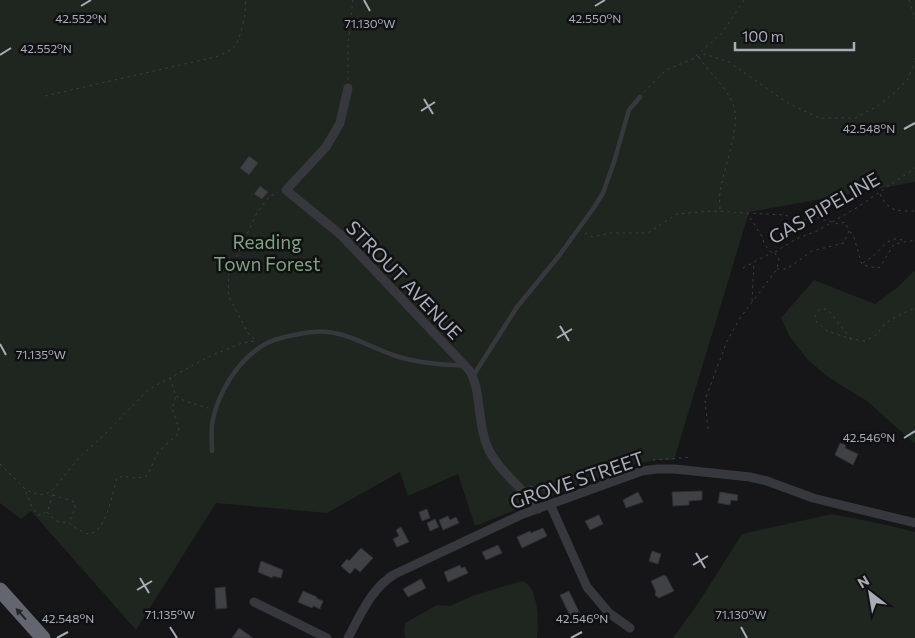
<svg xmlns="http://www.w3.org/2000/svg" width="915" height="638" font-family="Commissioner,sans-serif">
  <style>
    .green { fill: #1e261f }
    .building { fill: #404145; stroke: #303034 }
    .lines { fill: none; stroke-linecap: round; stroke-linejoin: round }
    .path { stroke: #3d3f44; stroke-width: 1; stroke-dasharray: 2.5 4; stroke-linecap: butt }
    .service { stroke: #37383d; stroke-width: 4.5 }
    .minor { stroke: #37383d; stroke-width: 9 }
    .motorway { stroke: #63666e; stroke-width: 15 }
    .oneway { fill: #26262a }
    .ticks { fill: none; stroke: #a8adb8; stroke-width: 2 }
    .labels { text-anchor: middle; stroke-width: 5; stroke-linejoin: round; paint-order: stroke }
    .street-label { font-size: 19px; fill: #a8adb8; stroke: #111113 }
    .park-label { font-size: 19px; fill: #7fa381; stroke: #111113 }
    .ticks-label { font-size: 12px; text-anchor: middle; fill: #a8adb8; stroke: #111113; stroke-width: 5; stroke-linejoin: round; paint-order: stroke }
  </style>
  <rect width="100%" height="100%" fill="#161618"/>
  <path class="green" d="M0,0H915V182L749,212L674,460H655L631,465L475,526L458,474L408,496L400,472L327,513L216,503L136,630L31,511L21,519L0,503Z
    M915,270V444L867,401L828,377L807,359L790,337L781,318L814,280L875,304L898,287Z
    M832,514L882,524L915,532V638H673L697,605L742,534Z
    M522,581C539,586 539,623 537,638H406L404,632L405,623L437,605L450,606L472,596Z"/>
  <path class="building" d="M249,156L258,163L249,175L240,168Z
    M260,186L268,192L262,199L254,194Z
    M840,443L846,445L845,448L858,454L853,465L835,455Z
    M702,491V500L689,501V505L673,506L672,492Z
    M638,492L643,502L626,508L623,500Z
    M720,492L738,495L737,501L731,500L730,505L718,503Z
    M427,509L430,518L422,521L419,512Z
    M599,515L603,524L590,530L585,521Z
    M448,516L450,520L456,517L459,523L443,530L439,520Z
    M435,519L439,527L430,531L427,523Z
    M401,527L409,542L397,547L393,539L399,536L396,530Z
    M543,528L547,536L522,548L517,537L530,531L531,533Z
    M498,545L502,553L486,560L482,552Z
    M361,548L373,558L360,572L355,568L350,574L341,566L347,559L349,561Z
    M652,551L661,554L658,564L649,561Z
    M261,561L283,570L281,578L273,576L272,578L258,572Z
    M460,565L461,568L465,567L468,573L448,582L444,572Z
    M664,575L665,576H666L674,591L659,598L655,595L656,592L651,581Z
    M421,579L426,588L408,597L403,589Z
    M225,587L227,608L216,609L215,588Z
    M303,591L317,597L316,598L323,601L320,609L313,606L312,608L298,602Z
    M569,591L581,616L572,620L560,595Z
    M239,628L253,638H232Z"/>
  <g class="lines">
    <path class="path" d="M909,0L915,19
      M696,56L722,33L744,0
      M699,57C709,73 726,86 733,104C742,126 722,170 720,194C719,199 720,205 720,210
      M348,80V43L353,0
      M644,92L666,70L705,54L729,62L786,102L819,118H855L876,107L893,94L908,79L915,61
      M45,96L215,57C221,55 231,51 235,46C241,38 247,9 245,0
      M880,194C889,212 896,211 915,211
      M850,232L853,234L862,265L877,268L880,267L894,244L915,240
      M585,233L593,237L610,233H648L677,214L712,211L784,215L802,220L816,217L838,224L845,222L849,231L844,243L812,251L787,269H777
      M775,252L796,239L817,231L858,207L915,168
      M863,263C866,260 870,259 873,256C883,249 889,233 904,241
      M743,268L771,253
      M752,301L754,262
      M254,339L248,333L230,299L228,291L229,272L257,213L269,197L278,192
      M851,339L829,311L825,309L819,310L815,315L816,321L827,331L851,339L865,341L875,336L885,324L895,317L915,308
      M170,378L176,396L185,401L208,408
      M708,429L705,400L727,341L740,318L777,269L779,259L774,252L772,253L764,244L763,238L747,213
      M653,460L692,457
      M0,464L26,490L40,495L51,492L79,458L105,434L148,390L208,357L242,343L255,341
      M530,486L555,493
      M26,492L32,507L38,515H42L48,510L54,490
      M53,495L75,502V508L69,523L77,529L88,534C107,533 112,492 117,478L123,476L133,478L145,477L148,474L158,452L178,434L179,428L172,409L176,396
      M47,512L56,521L69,523"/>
    <path class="service" d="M473,376L517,307L558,257L593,209L603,193L614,162L629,110L640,97
      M212,451C212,442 211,433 212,424C217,395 236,362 262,346C271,340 283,337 294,335C304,333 318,330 328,332C350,334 374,349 396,356C417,363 441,364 463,366"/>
    <path class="minor" d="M348,88L340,123L326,147L286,190L341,235L470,371C482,394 477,422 487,446C498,471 522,487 538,509
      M550,504L587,587L609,613L630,628
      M254,602L327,638
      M348,638C360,616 372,587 395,574L523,514L642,471L657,469H675L750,477L767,481L813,498L915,523"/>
    <path class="motorway" d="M0,590L43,638"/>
  </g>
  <defs><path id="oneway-solid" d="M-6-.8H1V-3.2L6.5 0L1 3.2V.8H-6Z" transform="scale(1.25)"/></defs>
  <use class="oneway" href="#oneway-solid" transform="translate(21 614) rotate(-132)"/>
  <path class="ticks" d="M364,0L370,11M81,6L91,0M595,6L605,0M0,55L11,48M424,99L433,114M421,111L435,102M904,129L915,123M560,326L569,341M557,338L572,329M0,344L6,355M904,438L915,431M696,553L705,568M693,565L708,556M140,578L149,593M137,590L152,581M170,627L177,638M741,627L747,638M57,638L68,632M571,638L582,632"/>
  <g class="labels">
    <g class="street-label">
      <text transform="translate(824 208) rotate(-30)" y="7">GAS PIPELINE</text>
      <text transform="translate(404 280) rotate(46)" y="7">STROUT AVENUE</text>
      <text transform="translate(577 480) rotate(-19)" y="7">GROVE STREET</text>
    </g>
    <g class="park-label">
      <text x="267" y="249">Reading<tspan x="267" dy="22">Town Forest</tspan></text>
    </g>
  </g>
  <g class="ticks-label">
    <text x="81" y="23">42.552°N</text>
    <text x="595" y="23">42.550°N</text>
    <text x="370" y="28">71.130°W</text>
    <text x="46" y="53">42.552°N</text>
    <text x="869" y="133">42.548°N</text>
    <text x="41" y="359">71.135°W</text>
    <text x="869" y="442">42.546°N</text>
    <text x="170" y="619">71.135°W</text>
    <text x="741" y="619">71.130°W</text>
    <text x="68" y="623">42.548°N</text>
    <text x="582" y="623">42.546°N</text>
  </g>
  <g transform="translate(870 593) rotate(329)" stroke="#111113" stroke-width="4" paint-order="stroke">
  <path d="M0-4L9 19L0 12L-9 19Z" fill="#a8adb8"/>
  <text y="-8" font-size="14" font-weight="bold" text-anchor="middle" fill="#a8adb8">N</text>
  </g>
  <path d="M735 42v8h119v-8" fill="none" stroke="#a8adb8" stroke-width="2.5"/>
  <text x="742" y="42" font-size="15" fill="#a8adb8" stroke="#111113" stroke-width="4" paint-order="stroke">100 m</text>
</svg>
